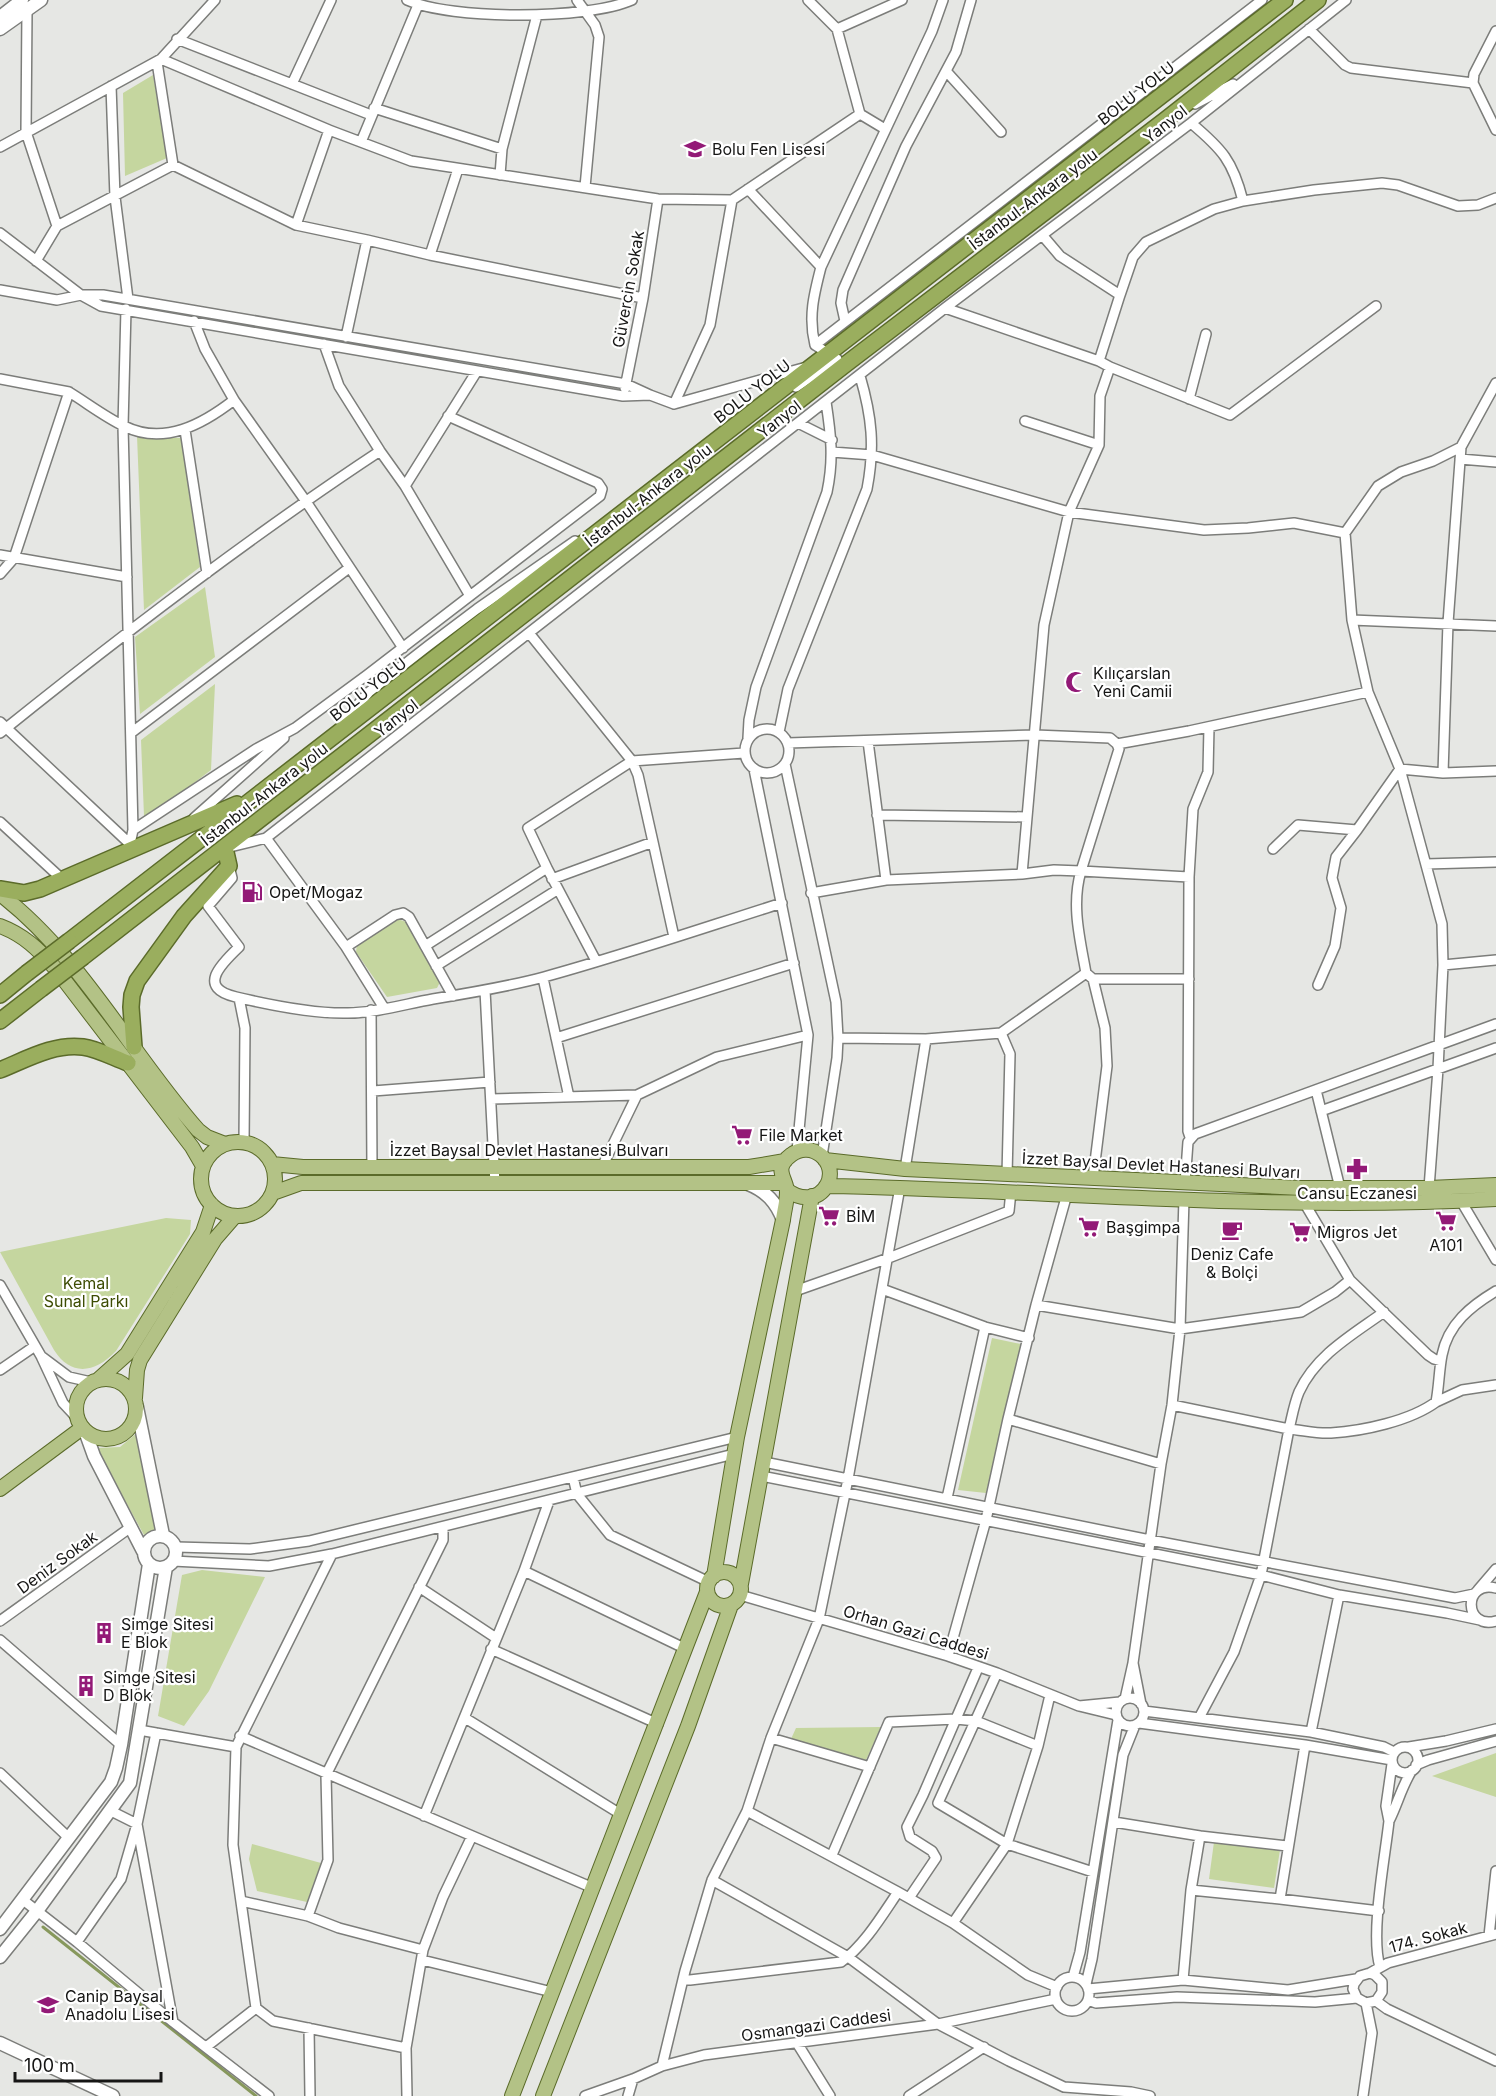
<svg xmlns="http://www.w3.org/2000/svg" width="1496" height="2096" font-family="Inter,sans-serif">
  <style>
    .green { fill: #c5d69f }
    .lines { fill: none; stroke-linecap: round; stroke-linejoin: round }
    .stream { stroke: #87985c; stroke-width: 3 }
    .minor-casing { stroke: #7c7d7a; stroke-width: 12 }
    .secondary-casing { stroke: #7c7d7a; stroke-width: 15 }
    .primary-casing { stroke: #5b6b2a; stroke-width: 16 }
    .trunk-casing { stroke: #5b6b2a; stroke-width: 18 }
    .minor { stroke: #fff; stroke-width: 9 }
    .secondary { stroke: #fff; stroke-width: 12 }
    .primary { stroke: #b3c286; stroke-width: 14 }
    .trunk { stroke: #9aae5e; stroke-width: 15 }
    .trunk-bridge-casing { stroke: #5b6b2a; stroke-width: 18; stroke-linecap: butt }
    .trunk-bridge { stroke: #9aae5e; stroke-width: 15 }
    .labels { text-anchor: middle; stroke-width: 4.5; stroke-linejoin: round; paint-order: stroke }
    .street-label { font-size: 16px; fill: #161615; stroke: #fff }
    .poi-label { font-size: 16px; fill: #161615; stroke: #fff; text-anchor: start }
    .park-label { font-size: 16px; fill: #3d4c03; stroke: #fff }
  </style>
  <rect width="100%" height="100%" fill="#e6e7e4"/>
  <path class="green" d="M153,75L167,158L125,176L123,93Z
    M137,436L181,438L200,567L144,610Z
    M205,587L215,657L140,714L135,637Z
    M215,684L211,770L148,818L144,816L141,740Z
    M397,919L407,922L440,982L437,988L387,997L356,952L357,944Z
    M166,1218L191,1220L190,1234L116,1351C95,1373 71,1377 54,1350L0,1252Z
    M992,1338L1021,1344L986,1493L958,1490Z
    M138,1432L156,1530L144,1535L96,1448L120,1447Z
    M202,1570L265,1577L209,1691L184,1726L158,1716L182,1575Z
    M881,1727L866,1760L791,1739L796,1728Z
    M1496,1753V1797L1432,1776Z
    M1214,1842L1280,1850L1274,1888L1209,1879Z
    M252,1844L321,1863L307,1902L257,1891L249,1859Z"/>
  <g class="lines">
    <path class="stream" d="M43,1927L256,2096"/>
    <defs>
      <path id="minor" d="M407,0C451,20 587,20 632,0
        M577,0L595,25L599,37L585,187
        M808,0L837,29L902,0
        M27,10L26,132L57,226
        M837,29L860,114L885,129
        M1309,29L1345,65L1351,68L1473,83L1474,74L1496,31
        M177,39L371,115
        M161,59L215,0
        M157,62L173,165
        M946,71L1001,132
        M1473,83L1496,130
        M292,84L331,0
        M111,86L115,197L128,299
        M1195,104L1233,84
        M374,108L502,149
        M1191,123C1222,149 1233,161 1243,201
        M361,142L418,5
        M0,147L161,59L329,130
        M500,175L502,149L537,15
        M748,189L821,267
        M296,225L367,240L346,337
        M0,233L81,295L101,306L623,396L650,395L626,384L103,295H81L57,300L0,290
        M1043,236L1060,256L1120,295L1133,257L1146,242L1214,209L1243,201L1314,190L1382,183L1398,185L1458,206L1478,205L1496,198
        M367,240L430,255L458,169
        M430,255L643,298
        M36,261L57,226L173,165L296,225L329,130L411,161L658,199L732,200
        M945,308L1099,361L1120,295
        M126,309L123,426L133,830L130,844L133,850
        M194,321L205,349L234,400
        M845,321L841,303L843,290L906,146L956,52L971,0
        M324,344L339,386L380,451L405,486L470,596
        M815,345C808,317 814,294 821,267L932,31L943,0
        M1110,367L1230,415L1376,306
        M0,379L69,392
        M796,387L837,359L815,345L1262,0
        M625,388L643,298L658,199
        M650,395L674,404L803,368
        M1189,399L1206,334
        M674,404L710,325L732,200L860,114
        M1025,421L1099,445
        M798,423L832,440
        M185,430L207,573
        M832,452L872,455L1069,512L1204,530L1248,528L1294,523L1345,533
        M1460,459L1496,462
        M405,486L477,371
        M0,555L127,577
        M0,574L14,558L69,392C87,403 105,417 124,426C164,446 203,424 234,400L305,500L403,648
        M1352,620L1496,626
        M529,633L632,761L528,828L547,868
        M0,722L130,844
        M343,722L369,692L428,646L477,609L575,541
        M745 751a22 22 0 1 1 44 0a22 22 0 1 1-44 0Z
        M779,732L788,689L867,489C875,447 872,417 860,376
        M0,733C123,634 248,538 380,451
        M131,733L349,568
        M748,738L749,720L756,687L827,492C834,459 831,435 826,402
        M868,741L886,880
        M788,743L1035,735L1110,738L1117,744L1119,749L1081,871L1054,870L1022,874L886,880L811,893
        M1117,744L1189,731L1368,692
        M785,764L836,1002L838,1038L837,1058L822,1156
        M754,769L808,1035L797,1151
        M1443,773L1448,623L1461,447
        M877,815L1027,817
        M194,818L284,738
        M0,822L63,880
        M133,830L256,749L295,728L367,675L600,496L602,489L598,483L448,416
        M266,838L346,947L384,1008
        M653,842L638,775L632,761L744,753
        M230,847L266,838L945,308L1191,123L1346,0
        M1273,849L1298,825L1357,830L1400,769L1443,773L1496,771
        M1426,864L1496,862
        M229,866L232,878L208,906L239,947C220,965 197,988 236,997C270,1005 313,1014 348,1013C376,1013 405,1004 433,999C470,993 507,987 544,977C624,955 703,928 782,903
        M1022,874L1044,625L1069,512L1099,445L1100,396L1110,367L1099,361
        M552,879L653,842L674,937
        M425,946L547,868L596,961
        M346,947L395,915L403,913L409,917L453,996
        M1443,965L1496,960
        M436,966L557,890
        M1086,973L1093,979L1105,1028L1107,1066L1093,1178
        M543,978L569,1097
        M1093,979H1189
        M1318,985L1335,946L1341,908L1332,878L1336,857L1357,830
        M485,990L495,1184
        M239,998L245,1028L244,1142
        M371,1010L372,1167
        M1001,1033L1086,973C1080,939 1071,905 1081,871L1189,877
        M556,1038L794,963
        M838,1038L926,1039
        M1316,1090L1340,1188
        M373,1091L490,1082
        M491,1099L637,1095
        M1321,1111L1496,1048
        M1190,1137L1188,1131L1189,877L1193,809L1208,772L1209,727
        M602,1167L637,1095L717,1057L808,1035
        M905,1169L926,1039L1001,1033L1010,1054L1007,1175
        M1185,1183L1188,1142L1195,1134L1496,1024
        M1429,1188L1438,1069L1443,965L1442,924L1400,769L1368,692L1352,620L1345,533L1378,486L1401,472L1433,461L1461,447L1496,383
        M1461,1201L1496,1260
        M1305,1204L1350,1280L1428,1355L1434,1359L1441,1361
        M0,1285L41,1356L63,1403L77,1418
        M882,1289L985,1327L1029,1338
        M795,1291L886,1259L1009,1211L1011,1191
        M1036,1305L1180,1329L1301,1312L1335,1292L1350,1280
        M41,1356L69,1377L91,1382
        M0,1370L35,1346
        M1436,1402L1462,1390L1496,1385
        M1172,1405L1289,1429C1292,1417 1294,1404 1299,1392C1316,1355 1352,1335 1384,1312
        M1008,1419L1161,1464
        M764,1462L1150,1540L1455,1598L1474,1594
        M761,1476L1261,1575L1339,1595L1447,1613L1480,1620
        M573,1477L577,1494L610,1535L709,1582
        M947,1498L985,1327
        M176,1547L250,1549L309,1541L737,1437
        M332,1554L236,1747L233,1845L256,2008L273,2021L406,2048
        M173,1561L269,1566L332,1554L734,1454
        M524,1571L686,1649
        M419,1587L496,1638
        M1496,1588C1462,1580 1464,1630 1496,1621
        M1478,1590L1496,1569
        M740,1595L948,1656L997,1673L1079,1706
        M0,1621L131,1527
        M0,1640L121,1745
        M491,1649L658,1724
        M948,1656L986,1520L1008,1419L1036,1305L1067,1194
        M1133,1663L1161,1464L1172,1405L1180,1329L1184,1199
        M997,1673L938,1803L1007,1844L1093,1872
        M1116 1712a14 14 0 1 1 28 0a14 14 0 1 1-28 0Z
        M1125,1699L1133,1663L1141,1704
        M1144,1711L1311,1732L1384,1747L1394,1752
        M1116,1715L1079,1706L1120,1702
        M465,1718L622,1815
        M1199,1718L1234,1652L1261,1575L1289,1429C1302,1430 1317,1434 1331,1433C1363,1431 1410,1421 1436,1402C1439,1387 1439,1370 1442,1355C1448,1324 1471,1306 1496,1291
        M1139,1723L1305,1745L1392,1760
        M139,1730L236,1747
        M1311,1732L1339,1595
        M156,1733L137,1824L173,2022
        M240,1736L593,1888
        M771,1738L870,1767
        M1305,1745L1280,1899L1379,1911
        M1409,1747L1446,1741L1496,1729
        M1392 1760a13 13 0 1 1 26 0a13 13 0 1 1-26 0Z
        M1392,1764L1386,1806L1389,1821C1398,1803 1401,1788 1412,1770
        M1416,1765L1428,1760L1496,1741
        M0,1773L69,1838
        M747,1811L898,1892L953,1923L1028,1975L1057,1987
        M424,1816L524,1571L549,1501
        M1114,1822L1200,1836L1287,1846
        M832,1855L889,1722L956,1719L976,1721L1038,1746
        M712,1880L848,1957L938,2024L1009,2061L1064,2087L1131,2092L1150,2096
        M1191,1890L1200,1836
        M909,1898L936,1858L932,1851L910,1837L907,1827L923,1795L978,1668
        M23,1900L77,1942L173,2022L269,2096
        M241,1901L308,1916L339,1928L423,1950
        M308,1916L328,1860L326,1775L443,1540V1527
        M953,1923L1007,1844L1038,1746L1050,1695
        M1489,1936L1496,1871
        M77,1942L121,1879L137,1824L111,1811
        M422,1960L552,1992
        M1380,1967C1370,1934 1385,1858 1389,1821
        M1370,1973L1375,1975L1382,1982V1992L1376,2001L1366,2003L1357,1998L1353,1989L1354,1984L1360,1976L1370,1973L1388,1963L1496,1934
        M1073,1977L1080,1952L1118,1720
        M1055 1994a17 17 0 1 1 34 0a17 17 0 1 1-34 0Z
        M683,1979L690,1980L841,1962C864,1946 883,1914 898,1892
        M1183,1980L1191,1890L1280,1899
        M1086,1984L1092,1959L1123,1755L1135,1725
        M1088,1989L1183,1980L1288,1990L1356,1979
        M1088,2000L1096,2003L1177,1997L1315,2002L1357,1998
        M1376,2001L1387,2009L1496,2061
        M309,2028L310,2096
        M797,2043L830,2096
        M206,2047L256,2008
        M662,2066L685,1971L712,1880L747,1811L771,1738L819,1619L848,1479L900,1187
        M407,2096L406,2048L423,1950L443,1897L472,1836
        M585,2096L633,2079L662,2066L704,2055L938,2024L1056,1999
        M628,2096L633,2079
        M909,2096L984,2047
        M1363,2096L1372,2033L1366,2003"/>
      <path id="secondary" d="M0,17L22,0
        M0,29L41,0
        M748,1184C766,1191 776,1202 783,1220
        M137,1407L163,1535
        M85,1431L94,1456L143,1551
        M144 1552a16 16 0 1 1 32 0a16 16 0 1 1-32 0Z
        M0,1929L111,1782L116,1768L121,1745L149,1564
        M0,1957L37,1911L130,1783L166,1567
        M0,2043L113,2096"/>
      <path id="primary" d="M0,894C81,956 131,1054 198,1130L207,1137L225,1144
        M0,926C24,935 38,949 55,968L192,1147L203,1166
        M201 1179a37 37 0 1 1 74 0a37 37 0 1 1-74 0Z
        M825,1160L905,1169L1301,1188H1429L1496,1185
        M272,1164L303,1167H749L785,1161
        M826,1186C1049,1190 1273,1212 1496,1199
        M273,1193L301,1183H783
        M76 1409a30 30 0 1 1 60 0a30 30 0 1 1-60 0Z
        M99,1379L127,1354L203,1232L212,1205
        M135,1398L137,1370L140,1360L215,1239L235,1216
        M0,1489L82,1428
        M707 1589a17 17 0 1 1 34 0a17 17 0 1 1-34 0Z
        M714,1576L737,1437L783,1220C784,1211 787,1201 787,1192C787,1179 772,1169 791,1155C811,1139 839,1162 827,1185C818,1201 800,1200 787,1190
        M741,1584L812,1196
        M512,2096L707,1592
        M543,2096L688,1726L731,1605"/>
      <path id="trunk" d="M0,889L24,893L40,889L237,804
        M69,941L1285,0
        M83,957L846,364L1164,121L1318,0
        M0,995L27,973
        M0,1021L41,989
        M134,1047L131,1007L132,995L137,981L184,916L229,866L225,848
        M0,1070C25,1060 54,1043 83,1047C98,1049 114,1058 128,1063"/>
    </defs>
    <use href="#minor" class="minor-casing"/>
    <use href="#secondary" class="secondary-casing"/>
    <use href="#primary" class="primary-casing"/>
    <use href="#trunk" class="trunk-casing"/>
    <use href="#minor" class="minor"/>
    <use href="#secondary" class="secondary"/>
    <use href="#primary" class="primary"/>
    <use href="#trunk" class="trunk"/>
    <defs>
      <path id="trunk-bridge" d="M27,973L69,941
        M41,989L83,957"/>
    </defs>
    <use href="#trunk-bridge" class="trunk-bridge-casing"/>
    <use href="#trunk-bridge" class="trunk-bridge"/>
  </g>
  <defs>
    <symbol id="school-bare" viewBox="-9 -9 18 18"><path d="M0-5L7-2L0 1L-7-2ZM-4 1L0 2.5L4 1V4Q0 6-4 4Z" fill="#931a77" stroke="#fff" stroke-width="2.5" paint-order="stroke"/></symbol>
    <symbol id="mosque-bare" viewBox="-9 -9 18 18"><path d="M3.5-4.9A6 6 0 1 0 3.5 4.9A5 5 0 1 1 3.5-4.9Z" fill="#931a77" stroke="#fff" stroke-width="2.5" paint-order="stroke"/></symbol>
    <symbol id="fuel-bare" viewBox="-9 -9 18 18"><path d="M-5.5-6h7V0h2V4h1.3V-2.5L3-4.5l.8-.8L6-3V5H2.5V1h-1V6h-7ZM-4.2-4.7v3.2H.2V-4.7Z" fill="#931a77" stroke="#fff" stroke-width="2.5" paint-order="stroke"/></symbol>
    <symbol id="supermarket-bare" viewBox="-9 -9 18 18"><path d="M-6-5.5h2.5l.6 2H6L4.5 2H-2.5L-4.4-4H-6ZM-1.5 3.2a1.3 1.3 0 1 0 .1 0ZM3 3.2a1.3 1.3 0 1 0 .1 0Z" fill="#931a77" stroke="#fff" stroke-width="2.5" paint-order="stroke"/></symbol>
    <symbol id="pharmacy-bare" viewBox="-9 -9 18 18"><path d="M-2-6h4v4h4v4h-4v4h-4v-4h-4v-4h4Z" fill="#931a77" stroke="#fff" stroke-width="2.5" paint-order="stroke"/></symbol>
    <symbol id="cafe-bare" viewBox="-9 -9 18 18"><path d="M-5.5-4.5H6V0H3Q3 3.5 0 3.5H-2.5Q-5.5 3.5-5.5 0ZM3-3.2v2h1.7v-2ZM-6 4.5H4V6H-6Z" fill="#931a77" stroke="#fff" stroke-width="2.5" paint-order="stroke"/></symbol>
    <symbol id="building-bare" viewBox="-9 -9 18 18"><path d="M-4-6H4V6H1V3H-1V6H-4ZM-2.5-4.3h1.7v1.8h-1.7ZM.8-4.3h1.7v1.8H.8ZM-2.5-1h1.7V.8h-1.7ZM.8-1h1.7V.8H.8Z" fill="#931a77" stroke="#fff" stroke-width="2.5" paint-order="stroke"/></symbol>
  </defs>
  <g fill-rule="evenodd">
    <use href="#school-bare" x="680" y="134" width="30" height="30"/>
    <use href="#mosque-bare" x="1061" y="667" width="30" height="30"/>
    <use href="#fuel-bare" x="237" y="877" width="30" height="30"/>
    <use href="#supermarket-bare" x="727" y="1120" width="30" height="30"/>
    <use href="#pharmacy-bare" x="1342" y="1154" width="30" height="30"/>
    <use href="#supermarket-bare" x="814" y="1201" width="30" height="30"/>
    <use href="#supermarket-bare" x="1431" y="1206" width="30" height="30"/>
    <use href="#supermarket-bare" x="1074" y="1212" width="30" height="30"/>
    <use href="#cafe-bare" x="1217" y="1215" width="30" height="30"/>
    <use href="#supermarket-bare" x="1285" y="1217" width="30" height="30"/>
    <use href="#building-bare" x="89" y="1618" width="30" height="30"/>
    <use href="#building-bare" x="71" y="1671" width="30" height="30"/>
    <use href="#school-bare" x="33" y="1990" width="30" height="30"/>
  </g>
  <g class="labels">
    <g class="street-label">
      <text transform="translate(1136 93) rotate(-38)" y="6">BOLU YOLU</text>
      <text transform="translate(1165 124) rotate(-38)" y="6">Yanyol</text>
      <text transform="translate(1033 199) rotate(-37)" y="6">İstanbul-Ankara yolu</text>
      <text transform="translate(628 289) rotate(-80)" y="6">Güvercin Sokak</text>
      <text transform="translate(752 391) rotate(-38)" y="6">BOLU YOLU</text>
      <text transform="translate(779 419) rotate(-38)" y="6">Yanyol</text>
      <text transform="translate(648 495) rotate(-38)" y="6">İstanbul-Ankara yolu</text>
      <text transform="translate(368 689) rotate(-38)" y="6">BOLU YOLU</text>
      <text transform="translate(396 718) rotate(-38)" y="6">Yanyol</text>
      <text transform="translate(264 794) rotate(-38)" y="6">İstanbul-Ankara yolu</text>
      <text x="529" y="1156">İzzet Baysal Devlet Hastanesi Bulvarı</text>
      <text transform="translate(1161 1165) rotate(3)" y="6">İzzet Baysal Devlet Hastanesi Bulvarı</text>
      <text transform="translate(57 1562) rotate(-36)" y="6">Deniz Sokak</text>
      <text transform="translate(916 1632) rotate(17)" y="6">Orhan Gazi Caddesi</text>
      <text transform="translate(1428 1937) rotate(-15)" y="6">174. Sokak</text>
      <text transform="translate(816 2025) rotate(-8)" y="6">Osmangazi Caddesi</text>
    </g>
    <g class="poi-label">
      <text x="712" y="155">Bolu Fen Lisesi</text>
      <text x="1093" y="679">Kılıçarslan<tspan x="1093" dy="18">Yeni Camii</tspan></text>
      <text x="269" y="898">Opet/Mogaz</text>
      <text x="759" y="1141">File Market</text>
      <text x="1357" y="1199" text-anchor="middle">Cansu Eczanesi</text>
      <text x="846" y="1222">BİM</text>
      <text x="1106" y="1233">Başgimpa</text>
      <text x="1317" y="1238">Migros Jet</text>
      <text x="1446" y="1251" text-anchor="middle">A101</text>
      <text x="1232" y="1260" text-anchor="middle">Deniz Cafe<tspan x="1232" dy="18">&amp; Bolçi</tspan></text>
      <text x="121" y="1630">Simge Sitesi<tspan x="121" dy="18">E Blok</tspan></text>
      <text x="103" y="1683">Simge Sitesi<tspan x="103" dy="18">D Blok</tspan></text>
      <text x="65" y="2002">Canip Baysal<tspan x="65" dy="18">Anadolu Lisesi</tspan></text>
    </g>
    <g class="park-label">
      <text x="86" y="1289">Kemal<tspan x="86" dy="18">Sunal Parkı</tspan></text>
    </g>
  </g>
  <path d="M15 2072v9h146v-9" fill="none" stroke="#161615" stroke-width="3"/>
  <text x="24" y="2072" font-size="18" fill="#161615" stroke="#ffffff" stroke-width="4.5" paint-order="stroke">100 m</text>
</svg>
